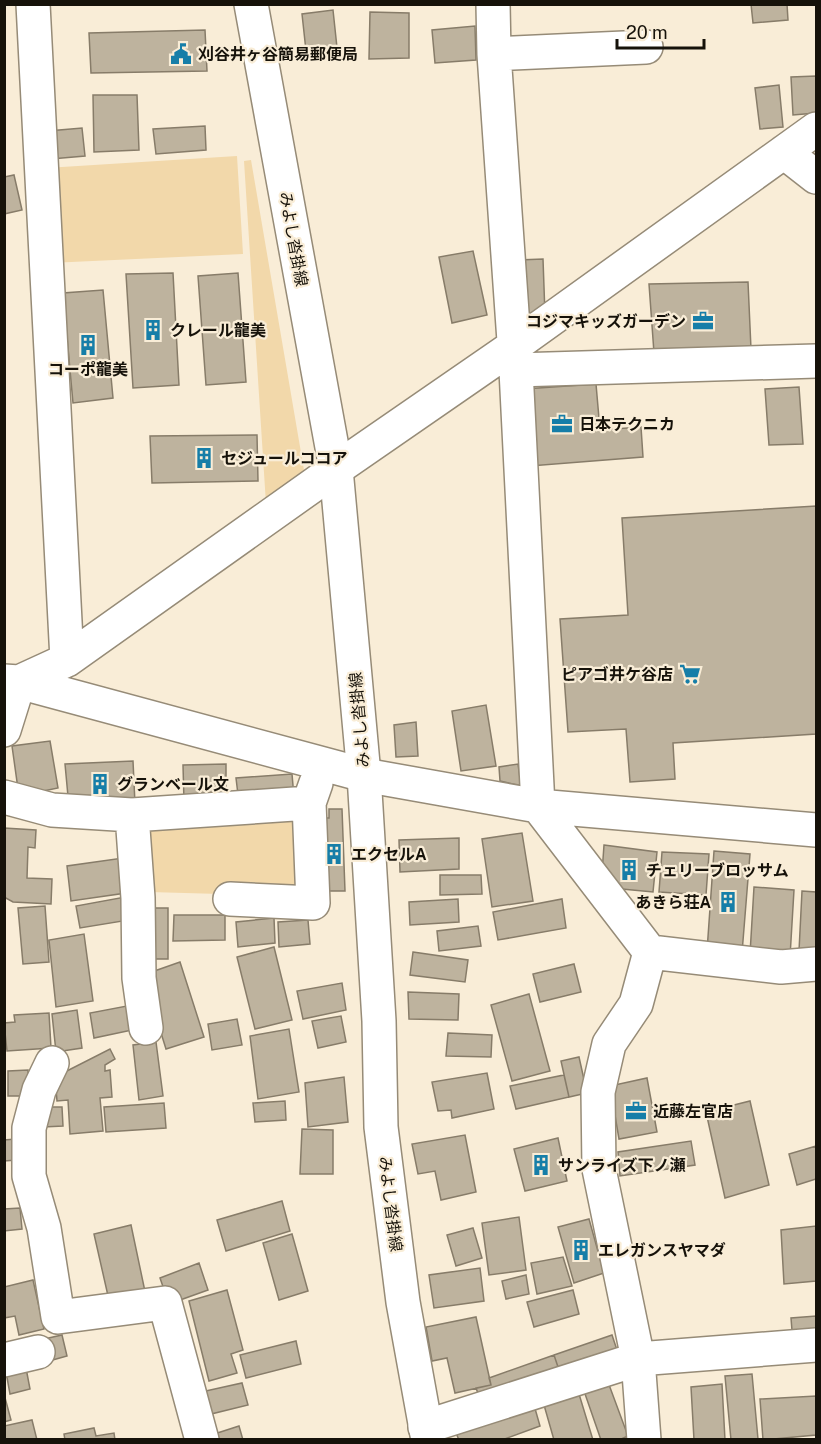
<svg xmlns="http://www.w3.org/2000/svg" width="821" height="1444" font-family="'Public Sans','Noto Sans JP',sans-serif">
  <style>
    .green { fill: #f2d8aa }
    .building { fill: #beb39e; stroke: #877c69; stroke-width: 1.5 }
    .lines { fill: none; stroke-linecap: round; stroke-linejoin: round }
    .minor-casing { stroke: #968b77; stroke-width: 36 }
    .major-casing { stroke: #968b77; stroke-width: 36 }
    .minor { stroke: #fff; stroke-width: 33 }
    .major { stroke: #fff; stroke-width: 33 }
    .labels { text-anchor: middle; stroke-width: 4.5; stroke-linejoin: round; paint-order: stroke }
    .poi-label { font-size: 16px; font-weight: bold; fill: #16120a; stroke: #f9edd7; text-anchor: start }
    .street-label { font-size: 16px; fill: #16120a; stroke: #f9edd7 }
  </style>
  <rect width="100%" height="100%" fill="#f9edd7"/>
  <path class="green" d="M237,156L243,254L50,263L46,168Z
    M251,160L305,476L266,504L244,161Z
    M293,815L304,885L294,896L149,892L142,838L154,828Z"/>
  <path class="building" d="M751,4H787L788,20L753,23Z
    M333,10L338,57L307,60L302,14Z
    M370,12L409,13V58L369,59Z
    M475,26L476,60L435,63L432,30Z
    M205,30L207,71L91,73L89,33Z
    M816,76V113L793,115L791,77Z
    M779,85L783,127L760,129L755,88Z
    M93,95H137L139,150L94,152Z
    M205,126L206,150L156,154L153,129Z
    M82,128L85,156L51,159L48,131Z
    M14,175L22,210L4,214V177Z
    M473,251L487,315L452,323L439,257Z
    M543,259L545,315L518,316V260Z
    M173,273L179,385L133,388L126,274Z
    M238,273L246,382L206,385L198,276Z
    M748,282L751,349L654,353L649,284Z
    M103,290L113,398L73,403L63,293Z
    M596,384L600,430L641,427L643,457L530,466L524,389Z
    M799,387L803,444L769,445L765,389Z
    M257,435L258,481L152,483L150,436Z
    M816,506V734L673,743L675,779L630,782L626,729L568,732L560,619L628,615L622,518Z
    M486,705L496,766L461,771L452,711Z
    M416,722L418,756L396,757L394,725Z
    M50,741L58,788L19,796L12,746Z
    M133,761L135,804L69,807L65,764Z
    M226,764V801L184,802L183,765Z
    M518,764L521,786L500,781L499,767Z
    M292,774L294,797L239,803L236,778Z
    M329,809H342L345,891H326L324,818H329Z
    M4,828L36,830L35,848L28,847L27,878L52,879L51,904L13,902L4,897Z
    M522,833L533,901L492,907L482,839Z
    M459,838V869L400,872L399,840Z
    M604,845L657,852L653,892L601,887Z
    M714,851L750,854L742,953L707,951Z
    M662,852L709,854L706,895L659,892Z
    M123,858L126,893L71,901L67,866Z
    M440,875H481L482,894L440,895Z
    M754,887L794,890L790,957L750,954Z
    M802,891L816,892V952L799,951Z
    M125,897L129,920L80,928L76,906Z
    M458,899L459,922L410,925L409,902Z
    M562,899L566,928L498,940L493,912Z
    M45,906L49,962L23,964L18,908Z
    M142,908H168V959H141Z
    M174,915H225V940L173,941Z
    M274,918L275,943L238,947L236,922Z
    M308,920L310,944L279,947L278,922Z
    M478,926L481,946L439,951L437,931Z
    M84,934L93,1001L56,1007L49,940Z
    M274,947L292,1020L255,1029L237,957Z
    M413,952L468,960L465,982L410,975Z
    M180,962L204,1037L166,1049L143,975Z
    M574,964L581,992L540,1002L533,974Z
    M342,983L346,1010L303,1019L297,991Z
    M408,992L459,994L458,1020L409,1019Z
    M529,994L550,1071L512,1081L491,1005Z
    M132,1005L137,1029L94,1038L90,1013Z
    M77,1010L82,1048L56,1052L52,1014Z
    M49,1013L51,1048L7,1051L4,1023L15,1022L14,1015Z
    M341,1016L346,1042L318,1048L312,1021Z
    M237,1019L242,1045L212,1050L208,1024Z
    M289,1029L299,1092L258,1099L250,1036Z
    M448,1033L492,1035L491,1057L446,1056Z
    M156,1042L163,1096L139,1100L133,1045Z
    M110,1049L115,1059L105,1065V1071L110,1070L112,1097L100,1098L103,1131L70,1134L68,1100L57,1101L55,1077Z
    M579,1057L587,1093L569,1097L561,1061Z
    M28,1070L29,1096H8V1071Z
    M487,1073L494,1109L452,1118L451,1110L438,1111L432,1082Z
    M564,1075L569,1097L516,1109L510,1086Z
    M344,1077L348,1122L308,1127L305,1083Z
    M647,1078L657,1132L619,1139L610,1086Z
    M285,1101L286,1120L255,1122L253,1103Z
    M750,1101L769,1185L725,1198L706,1112Z
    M164,1103L166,1128L106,1132L104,1107Z
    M42,1107H62L63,1126L43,1127Z
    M302,1129L333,1130V1174H300Z
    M465,1135L476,1192L441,1200L435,1171L418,1174L412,1144Z
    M558,1138L567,1181L525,1191L514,1149Z
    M16,1139L17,1160L4,1161V1140Z
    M691,1141L695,1165L620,1176L618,1152Z
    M816,1146V1179L797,1185L789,1154Z
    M282,1201L290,1231L226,1251L217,1220Z
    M20,1208L22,1229L4,1231V1209Z
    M519,1217L526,1270L489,1275L482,1223Z
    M589,1219L604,1273L574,1283L558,1227Z
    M131,1225L147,1301L111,1309L94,1234Z
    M816,1226V1281L784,1284L781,1230Z
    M473,1228L482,1258L456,1266L447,1235Z
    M292,1234L308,1291L279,1300L263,1243Z
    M563,1257L572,1286L537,1294L531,1263Z
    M199,1263L208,1290L169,1304L160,1278Z
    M480,1268L484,1301L434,1308L429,1275Z
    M526,1275L529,1294L506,1299L502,1281Z
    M33,1280L44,1329L19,1335L15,1316L4,1318V1287Z
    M227,1290L243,1350L231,1354L237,1373L209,1381L189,1301Z
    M573,1290L579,1314L534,1327L527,1302Z
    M816,1316V1341L793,1343L791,1318Z
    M476,1317L491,1385L455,1393L447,1358L432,1361L426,1327Z
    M62,1335L67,1356L49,1361L44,1339Z
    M612,1335L620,1359L562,1379L554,1355Z
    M296,1341L301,1364L246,1378L240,1355Z
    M554,1355L562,1379L483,1406L476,1388L491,1385L489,1378Z
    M26,1368L30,1389L10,1394L6,1372Z
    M752,1374L758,1439L731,1440L725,1376Z
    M608,1382L628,1436L619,1440H601L584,1391Z
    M242,1383L248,1405L207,1415L201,1392Z
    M722,1384L725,1440H694L691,1387Z
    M4,1394L11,1420L4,1422Z
    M579,1394L593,1440H554L544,1405Z
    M816,1396V1435L763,1440L760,1399Z
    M534,1405L540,1426L502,1440H459L456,1433Z
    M32,1420L37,1440H4V1426Z
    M239,1426L243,1440H209L208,1436Z
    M94,1428L96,1436L114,1433L115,1440H65L64,1434Z"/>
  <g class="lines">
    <defs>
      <path id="minor" d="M33,4L67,660
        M493,4L494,54L516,370L538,806L650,952L636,1004L609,1044L598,1092L599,1169L638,1359L644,1440
        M494,54L646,47
        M784,152L816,177
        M516,370L816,361
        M4,681L19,682L67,660L336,469L514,346L816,129
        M4,730L19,682L364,775L538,806L816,830
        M4,797L52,810L132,815L309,803
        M132,815L138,898L139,978L146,1028
        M230,899L313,903L309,803L316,783
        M650,952L781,967L816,964
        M52,1063L39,1090L29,1128V1176L44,1228L58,1317L165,1303L202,1440
        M4,1360L38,1352
        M425,1427L638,1359L816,1345"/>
      <path id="major" d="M251,4L336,469L364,775L379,1021L381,1127L403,1302L428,1440"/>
    </defs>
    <use href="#minor" class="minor-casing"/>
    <use href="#major" class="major-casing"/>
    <use href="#minor" class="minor"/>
    <use href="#major" class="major"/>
  </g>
  <defs>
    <symbol id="civic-bare" viewBox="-9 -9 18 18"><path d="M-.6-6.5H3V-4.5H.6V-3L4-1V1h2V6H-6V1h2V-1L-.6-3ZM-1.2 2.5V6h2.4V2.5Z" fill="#167ea8" stroke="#f9edd7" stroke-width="2.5" paint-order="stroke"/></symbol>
    <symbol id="office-bare" viewBox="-9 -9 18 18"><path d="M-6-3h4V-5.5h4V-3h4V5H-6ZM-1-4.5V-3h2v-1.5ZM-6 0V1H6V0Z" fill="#167ea8" stroke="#f9edd7" stroke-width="2.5" paint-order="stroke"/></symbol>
    <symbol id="building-bare" viewBox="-9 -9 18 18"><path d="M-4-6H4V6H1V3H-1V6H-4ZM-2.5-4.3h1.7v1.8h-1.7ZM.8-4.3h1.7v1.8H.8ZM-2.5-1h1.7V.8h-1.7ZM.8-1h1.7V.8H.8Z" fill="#167ea8" stroke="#f9edd7" stroke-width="2.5" paint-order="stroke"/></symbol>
    <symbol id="supermarket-bare" viewBox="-9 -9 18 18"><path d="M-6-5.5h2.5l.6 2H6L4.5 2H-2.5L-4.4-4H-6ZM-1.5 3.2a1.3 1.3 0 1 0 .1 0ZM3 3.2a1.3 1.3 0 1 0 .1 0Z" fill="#167ea8" stroke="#f9edd7" stroke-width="2.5" paint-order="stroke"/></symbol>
  </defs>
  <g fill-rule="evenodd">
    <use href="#civic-bare" x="166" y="39" width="30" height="30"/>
    <use href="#office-bare" x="688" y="306" width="30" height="30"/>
    <use href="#building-bare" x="138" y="315" width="30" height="30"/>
    <use href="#building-bare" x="73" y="330" width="30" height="30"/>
    <use href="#office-bare" x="547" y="409" width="30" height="30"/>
    <use href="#building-bare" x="189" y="443" width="30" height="30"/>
    <use href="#supermarket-bare" x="675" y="659" width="30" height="30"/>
    <use href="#building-bare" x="85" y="769" width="30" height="30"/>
    <use href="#building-bare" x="319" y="839" width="30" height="30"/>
    <use href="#building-bare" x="614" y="855" width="30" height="30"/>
    <use href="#building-bare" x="713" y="887" width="30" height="30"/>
    <use href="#office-bare" x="621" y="1096" width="30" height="30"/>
    <use href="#building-bare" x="526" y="1150" width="30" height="30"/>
    <use href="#building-bare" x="566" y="1235" width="30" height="30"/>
  </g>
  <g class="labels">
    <g class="poi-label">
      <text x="198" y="60">刈谷井ヶ谷簡易郵便局</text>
      <text x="686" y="327" text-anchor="end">コジマキッズガーデン</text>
      <text x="170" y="336">クレール龍美</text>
      <text x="88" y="375" text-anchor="middle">コーポ龍美</text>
      <text x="579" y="430">日本テクニカ</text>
      <text x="221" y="464">セジュールココア</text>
      <text x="673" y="680" text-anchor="end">ピアゴ井ケ谷店</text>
      <text x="117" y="790">グランベール文</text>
      <text x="351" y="860">エクセルA</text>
      <text x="646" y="876">チェリーブロッサム</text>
      <text x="711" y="908" text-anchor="end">あきら荘A</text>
      <text x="653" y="1117">近藤左官店</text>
      <text x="558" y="1171">サンライズ下ノ瀬</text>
      <text x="598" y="1256">エレガンスヤマダ</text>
    </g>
    <g class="street-label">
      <text transform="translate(294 239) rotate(80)" y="6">みよし沓掛線</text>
      <text transform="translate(359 720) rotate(-95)" y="6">みよし沓掛線</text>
      <text transform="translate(391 1204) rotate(83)" y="6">みよし沓掛線</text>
    </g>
  </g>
  <rect width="821" height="1444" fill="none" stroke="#16120a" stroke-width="12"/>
  <path d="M617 39v9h87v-9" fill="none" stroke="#16120a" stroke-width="3"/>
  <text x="626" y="39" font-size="18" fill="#16120a" stroke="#f9edd7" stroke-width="4.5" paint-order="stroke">20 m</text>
</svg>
